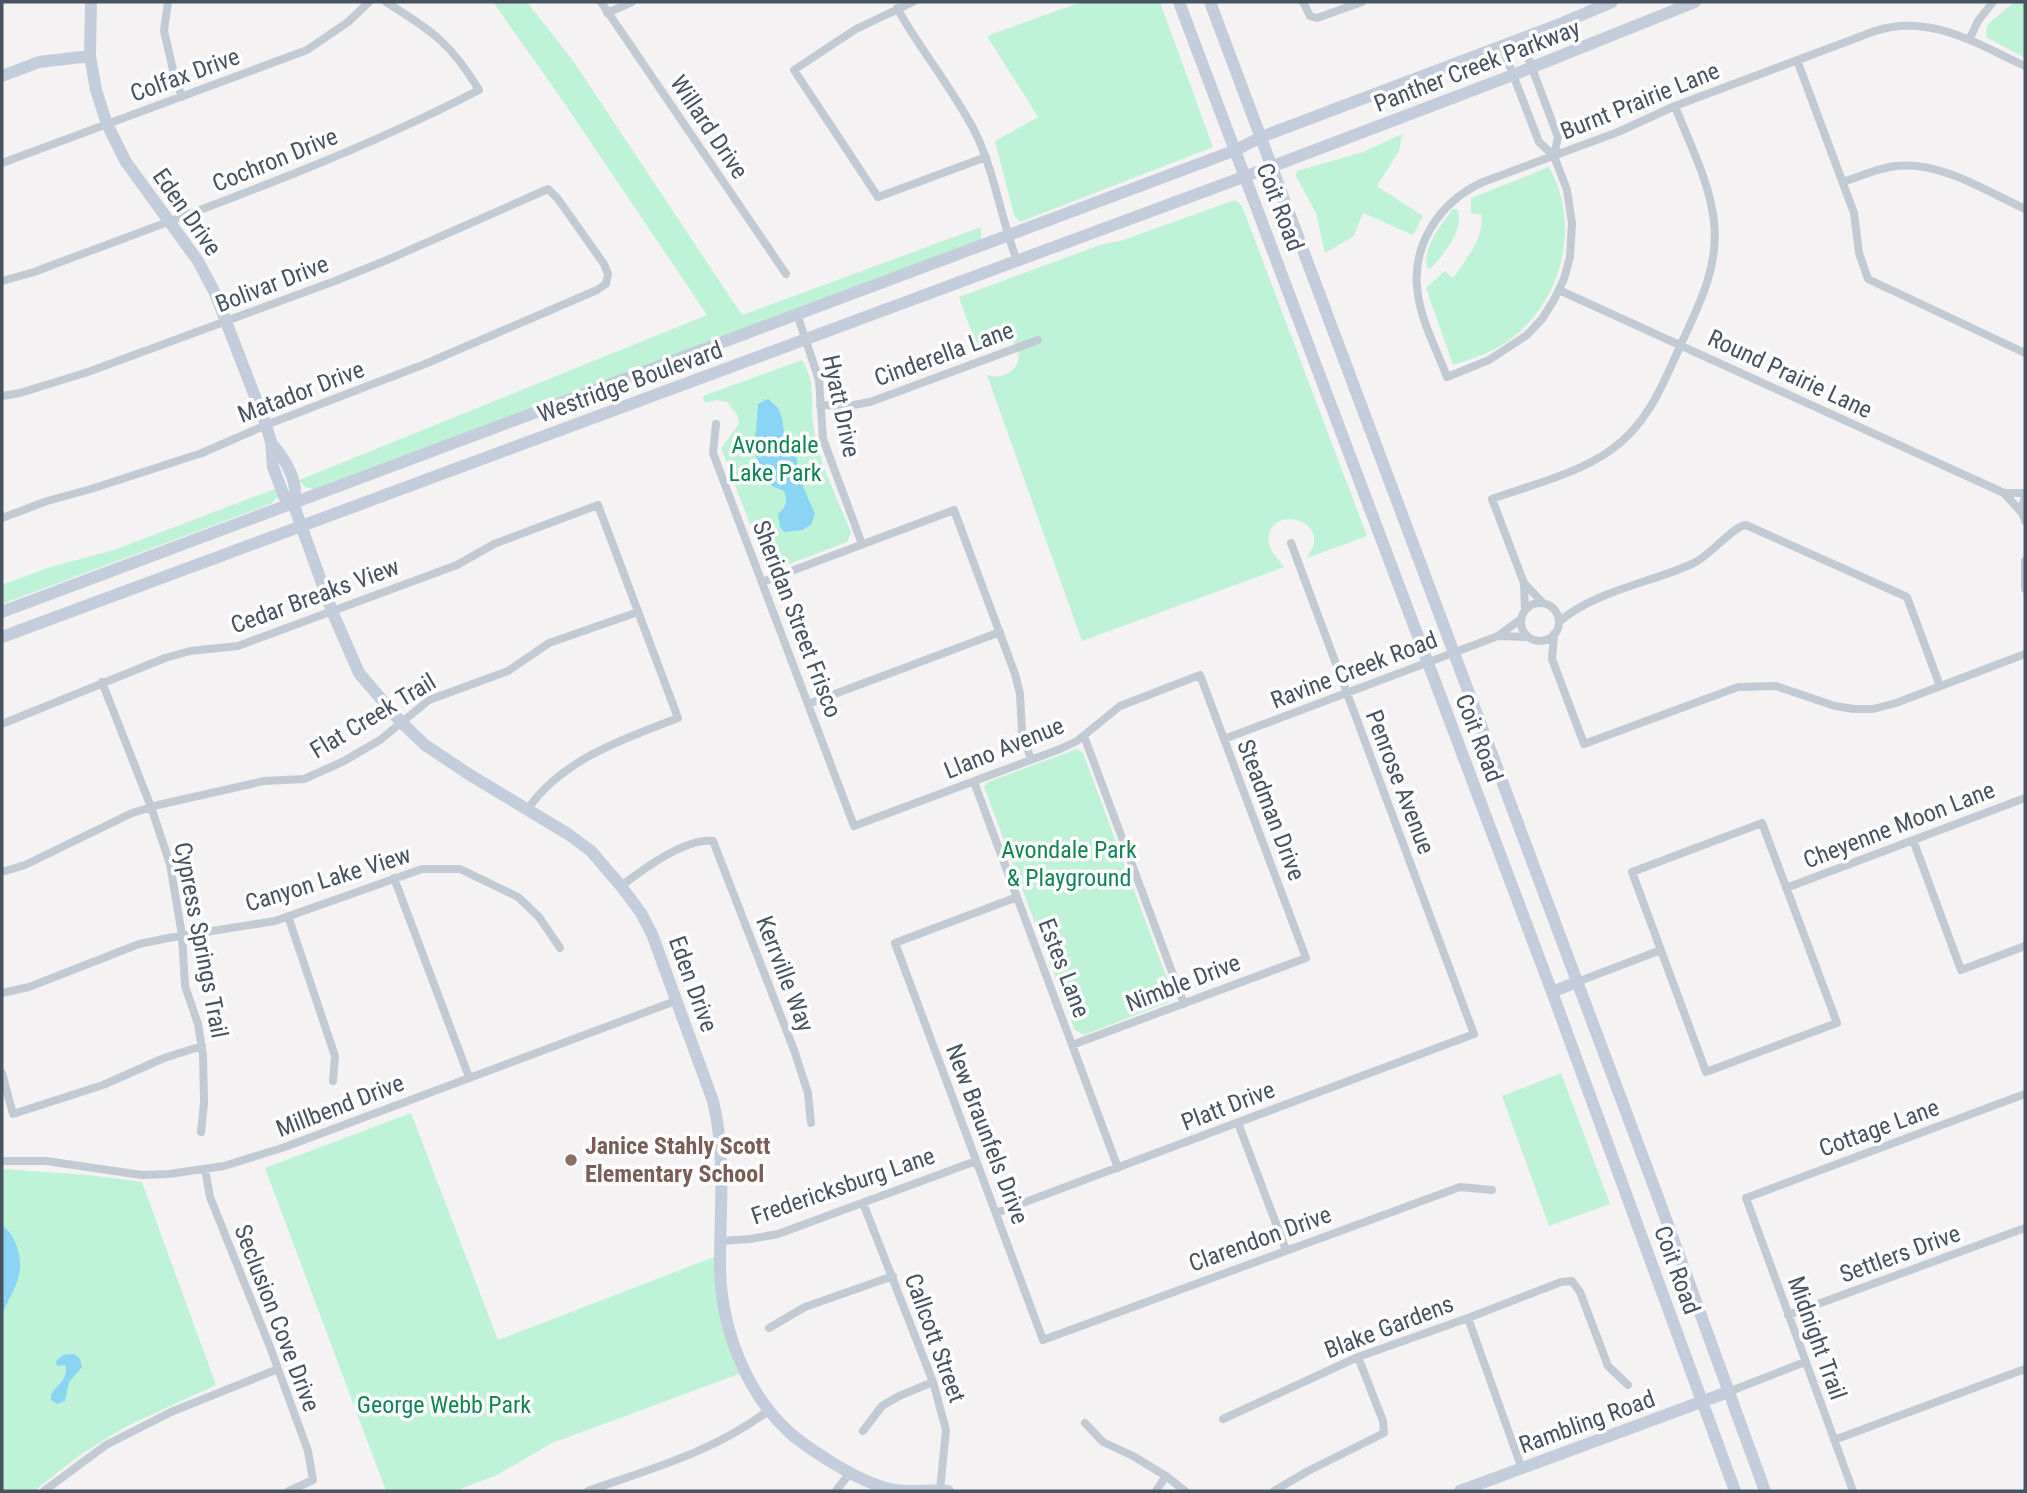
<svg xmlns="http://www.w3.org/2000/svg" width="2027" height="1493" font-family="'Roboto Condensed',sans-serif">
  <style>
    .green { fill: #bff3d7 }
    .water { fill: #89d5f3 }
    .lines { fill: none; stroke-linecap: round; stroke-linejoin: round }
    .street { stroke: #c2cbd4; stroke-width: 8 }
    .secondary { stroke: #c4cddc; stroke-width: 12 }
    .education-dot { fill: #8d6e63; stroke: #fff; stroke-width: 2.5 }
    .labels { text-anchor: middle; stroke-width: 7; stroke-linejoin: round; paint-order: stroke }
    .street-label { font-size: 24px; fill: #485361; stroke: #fff }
    .park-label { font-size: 24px; fill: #118554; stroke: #fff }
    .education-label { font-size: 24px; font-weight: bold; fill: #785e54; stroke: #fff; text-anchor: start }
  </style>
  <rect width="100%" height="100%" fill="#f4f2f2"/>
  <path class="green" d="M493,2H527L574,62L742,315L981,227V241L313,489L305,487L299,480L707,315L563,101Z
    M1081,2H1160L1213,147L1020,222L1014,215L995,141L1038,117L987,36Z
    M2014,2H2025V58L1986,37L1987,25Z
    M1402,134L1399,151L1377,186L1423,216L1413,235L1363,213L1354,236L1325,253L1316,213L1296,176L1297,171L1363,152Z
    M1549,167C1581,224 1563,299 1512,338C1495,352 1474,358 1453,365L1426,288L1445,271L1453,278C1465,261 1486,235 1481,214L1471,213V198Z
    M1235,200L1242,206L1367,536L1307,558C1309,554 1313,548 1314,544C1319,515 1264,507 1269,544C1271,553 1279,559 1284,567L1082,641L987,375C1018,385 1035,344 997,332L984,337L976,345L959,297L1100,245L1123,240Z
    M1453,209H1457C1466,228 1443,256 1430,269L1427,268C1423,246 1441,225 1453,209Z
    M802,360C817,385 810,398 813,423C818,461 837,498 851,532L847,542L776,569L764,561L721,448L739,424L738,416L727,402L717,400L705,403L703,396Z
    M277,488L279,496L271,504L2,604V585L50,567L114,550Z
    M1077,749L1083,753L1173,995L1169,1002L1084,1035L1075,1030L984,787L988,782Z
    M1561,1073L1610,1204L1549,1226L1502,1096Z
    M411,1113L498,1340L714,1257C715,1298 722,1336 739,1374L552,1443L497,1475L455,1491H386L265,1168Z
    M2,1169L88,1175L142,1182L216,1385L125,1427L80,1455L34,1491H2Z"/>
  <path class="water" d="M768,399L778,408L782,418L784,432L793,443L802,484L815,514L811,525L802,530L784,532L780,527L778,514C786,507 788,502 784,491L772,486L751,447L756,432L758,404Z
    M2,1225C16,1235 23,1258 19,1275C16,1289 6,1303 2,1316Z
    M74,1354L80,1359L82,1367L69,1382L65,1401L57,1404L51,1400V1395C56,1385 70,1378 65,1365L57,1366L56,1361L63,1355Z"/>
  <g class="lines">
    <path class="street" d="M168,2L164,31L175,78L182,97
      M601,2L786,274
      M913,2L856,29L794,70L878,197L986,157
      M1303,2L1310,16L1317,18L1362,2
      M897,8C921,51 953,89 975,132C995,173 1001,219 1017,261
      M607,13L632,2
      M1521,39L1558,137L1554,156
      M1969,40L1978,21L1993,2
      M1502,46L1539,142L1554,156L1567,190L1572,223L1570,257L1564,279L1554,300L1542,319L1527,335L1489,360L1447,377C1437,350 1422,323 1418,295C1410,246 1439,202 1483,182L1618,132L1675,106L1875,31C1930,13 1977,44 2025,66
      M1797,60L1854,213L1859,253L1868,279L2025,353
      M2,163L307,50L348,22L369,2
      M1843,182C1861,176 1878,168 1896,166C1941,161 1986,191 2025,209
      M2,281L34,272C184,215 336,164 479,90C451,43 431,30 386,2
      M1559,290L2004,493H2025
      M797,314L819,380L823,439L862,544
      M2,396L20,393L88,372L335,281L387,260L548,189L558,199L604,264L608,274L606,284L597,290L425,364L266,425L202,453L91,489L47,501L2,518
      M820,405L848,406L870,402L1038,340
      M716,424L713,453L854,826L1060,749L1077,741L1120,706L1200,675L1306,958L1072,1045
      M2004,493L2022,513
      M2025,497L2021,510L2025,521
      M2025,561V589
      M762,582L954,510L1015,674L1020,694L1022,732L1031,760
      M1524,583L1543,603
      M1521 622a19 19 0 1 1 38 0a19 19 0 1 1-38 0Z
      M1525,610L1524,583L1492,499C1531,485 1577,474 1611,450C1648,424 1663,384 1681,344C1699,305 1719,267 1714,222C1710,182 1689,143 1675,106
      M1559,622C1594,591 1651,583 1694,563C1712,554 1733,526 1746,525L1907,597L1940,686
      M1554,634L1552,659L1584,744L1738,687L1776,686L1835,706L1854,709H1873L1896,703L2025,654
      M1498,636L1527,637
      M102,682L151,807L170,864L182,935L185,986L198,1024L203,1055L204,1103L201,1132
      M808,704L1000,632
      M2,724L165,658L190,651L238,646L457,565L494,544L598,505L678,718C625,738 561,760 528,809
      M1084,736L1184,1004
      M1224,739L1498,636L1521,619
      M974,782L1118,1168
      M1762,823L1837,1023L1706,1072L1632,872Z
      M1913,840L1961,970L2025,946
      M2,872L25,865L132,813L158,805L264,781L304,779L344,761L380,740L429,700L508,671L549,643L638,612
      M394,878L469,1077
      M621,886C642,870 686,837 713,841L794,1050L808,1093L811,1123
      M1786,888L2025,798
      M1017,897L895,943L1043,1340L1460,1187L1492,1190
      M288,916L335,1056L333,1081
      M1577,982L1661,950
      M2,993L29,987L139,944L168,938L275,921L422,869H460L518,897L539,917L560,948
      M2,1073L13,1114L103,1085L164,1058L202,1046
      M1238,1123L1286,1250
      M2,1161H46L142,1175L169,1174L224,1166L285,1147L678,1000
      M205,1169L210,1197L270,1347L308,1451L313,1480L289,1491
      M863,1203L933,1382L946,1430L940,1490
      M996,1213L1474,1034L1291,543
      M721,1241L750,1239L778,1234L976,1161
      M1788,1315L2025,1228
      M1468,1318L1522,1469
      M769,1328L805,1307L893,1276
      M1728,1392L1805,1362
      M1223,1419L1358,1357L1468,1318L1561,1282L1572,1281L1580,1292L1608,1366L1628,1385
      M1085,1423L1103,1442L1133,1456L1166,1476L1185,1491
      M863,1431L882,1406L899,1396L933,1382
      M1834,1440L2025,1369
      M44,1491L106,1445L171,1412L278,1369
      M588,1491C650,1469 716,1451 769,1410
      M836,1491L849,1474
      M1156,1491L1166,1476
      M1274,1491L1308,1471L1384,1433L1383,1421L1358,1357
      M1853,1491L1746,1198L2025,1094"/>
    <path class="secondary" d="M91,2L90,56L96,90L107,124L126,162L198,261L215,293L266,425L271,442L273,467L284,496L286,500L293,503L332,611L359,673L400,721L425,745L470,775L568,834L591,851L621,886L641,913L652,934L713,1101C726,1154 720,1210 720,1264C720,1324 744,1391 789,1432C801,1443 814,1451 828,1460C847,1472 871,1486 895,1490C912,1493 930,1489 948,1491
      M1179,2L1552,992L1735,1491
      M1210,2L1656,1192L1765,1491
      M2,76L39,62L90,56
      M271,443C284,457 301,484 293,503
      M2,612L1236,150L1261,137L1560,24L1612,2
      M2,637L1289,160L1513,75L1695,2
      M1552,992L1577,982
      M1460,1491L1728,1392"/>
  </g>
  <circle class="education-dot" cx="571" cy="1160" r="7"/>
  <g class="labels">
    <g class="street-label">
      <text transform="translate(1477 66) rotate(-21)" y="8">Panther Creek Parkway</text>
      <text transform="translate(185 75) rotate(-20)" y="8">Colfax Drive</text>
      <text transform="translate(1640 101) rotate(-22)" y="8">Burnt Prairie Lane</text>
      <text transform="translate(709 127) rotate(56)" y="8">Willard Drive</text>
      <text transform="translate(275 160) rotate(-22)" y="8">Cochron Drive</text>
      <text transform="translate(1280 207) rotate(69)" y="8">Coit Road</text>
      <text transform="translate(187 212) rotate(55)" y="8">Eden Drive</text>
      <text transform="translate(272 284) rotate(-21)" y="8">Bolivar Drive</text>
      <text transform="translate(944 354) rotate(-20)" y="8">Cinderella Lane</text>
      <text transform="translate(1790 374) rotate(25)" y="8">Round Prairie Lane</text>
      <text transform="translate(630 382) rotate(-20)" y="8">Westridge Boulevard</text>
      <text transform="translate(301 392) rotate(-21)" y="8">Matador Drive</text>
      <text transform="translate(841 406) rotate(78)" y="8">Hyatt Drive</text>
      <text transform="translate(315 596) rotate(-20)" y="8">Cedar Breaks View</text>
      <text transform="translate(797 619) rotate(69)" y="8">Sheridan Street Frisco</text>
      <text transform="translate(1354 670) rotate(-21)" y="8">Ravine Creek Road</text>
      <text transform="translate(373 716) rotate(-31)" y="8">Flat Creek Trail</text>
      <text transform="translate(1479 738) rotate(69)" y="8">Coit Road</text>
      <text transform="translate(1004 748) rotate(-22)" y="8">Llano Avenue</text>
      <text transform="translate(1400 782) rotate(69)" y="8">Penrose Avenue</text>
      <text transform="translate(1271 810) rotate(69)" y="8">Steadman Drive</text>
      <text transform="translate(1899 825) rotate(-21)" y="8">Cheyenne Moon Lane</text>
      <text transform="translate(328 879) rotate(-17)" y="8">Canyon Lake View</text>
      <text transform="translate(201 940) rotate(79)" y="8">Cypress Springs Trail</text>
      <text transform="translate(1064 968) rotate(69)" y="8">Estes Lane</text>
      <text transform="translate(785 974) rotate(69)" y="8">Kerrville Way</text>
      <text transform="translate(1183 983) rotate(-21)" y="8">Nimble Drive</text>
      <text transform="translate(693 984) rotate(70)" y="8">Eden Drive</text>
      <text transform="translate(340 1106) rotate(-21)" y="8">Millbend Drive</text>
      <text transform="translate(1228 1106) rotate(-21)" y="8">Platt Drive</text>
      <text transform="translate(1879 1128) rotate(-20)" y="8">Cottage Lane</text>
      <text transform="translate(987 1134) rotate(69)" y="8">New Braunfels Drive</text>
      <text transform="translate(843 1186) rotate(-19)" y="8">Fredericksburg Lane</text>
      <text transform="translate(1260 1239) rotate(-20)" y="8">Clarendon Drive</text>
      <text transform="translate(1900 1254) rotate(-20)" y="8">Settlers Drive</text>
      <text transform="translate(1677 1270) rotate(70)" y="8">Coit Road</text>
      <text transform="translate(277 1318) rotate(69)" y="8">Seclusion Cove Drive</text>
      <text transform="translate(1389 1327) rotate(-21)" y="8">Blake Gardens</text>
      <text transform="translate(935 1338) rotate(70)" y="8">Callcott Street</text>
      <text transform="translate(1817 1338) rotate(70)" y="8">Midnight Trail</text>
      <text transform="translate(1587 1422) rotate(-20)" y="8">Rambling Road</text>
    </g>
    <g class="park-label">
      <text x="775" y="453">Avondale<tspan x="775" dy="28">Lake Park</tspan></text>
      <text x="1069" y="858">Avondale Park<tspan x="1069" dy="28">&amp; Playground</tspan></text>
      <text x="444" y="1413">George Webb Park</text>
    </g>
    <g class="education-label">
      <text x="585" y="1154">Janice Stahly Scott<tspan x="585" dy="28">Elementary School</tspan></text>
    </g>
  </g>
  <rect width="2027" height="1493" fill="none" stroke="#485361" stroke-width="7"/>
</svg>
